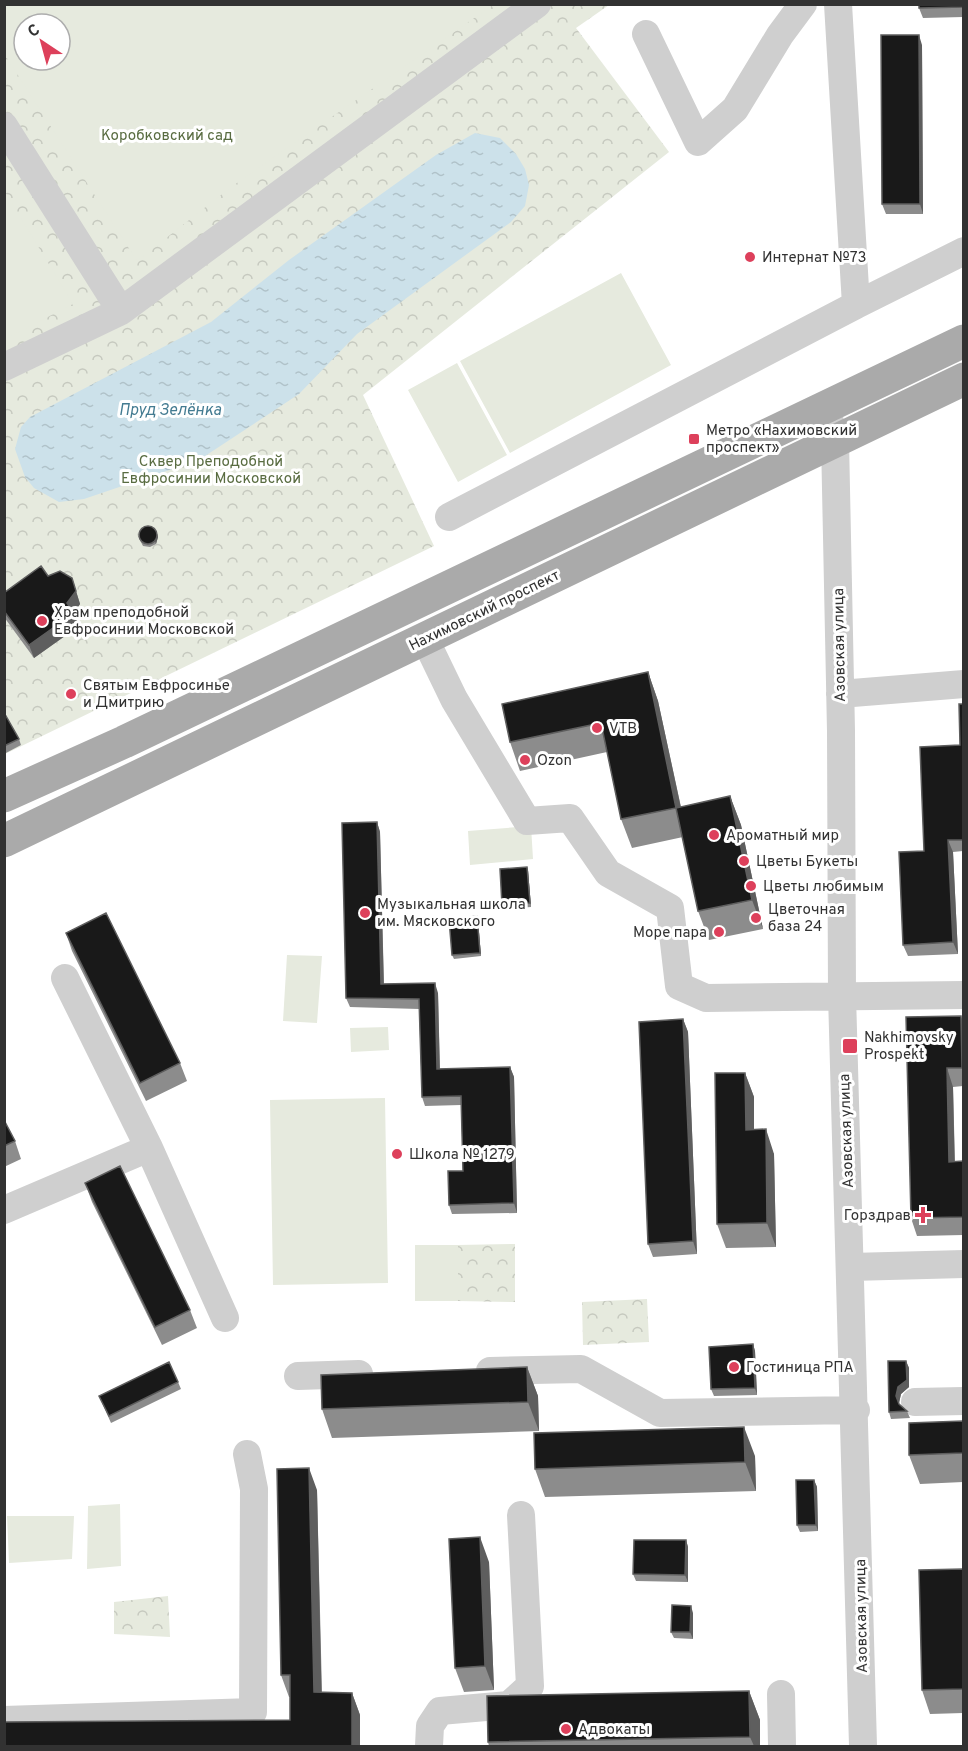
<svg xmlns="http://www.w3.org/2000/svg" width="968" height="1751" font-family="Overpass,sans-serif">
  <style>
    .forest { fill: url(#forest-crowns); fill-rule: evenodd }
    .garden { fill: #e6eade; fill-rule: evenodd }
    .water { fill: url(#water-ripples) }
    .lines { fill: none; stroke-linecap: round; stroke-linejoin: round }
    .minor { stroke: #cfcfcf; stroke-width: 28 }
    .major { stroke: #aaa; stroke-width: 33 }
    .wall { fill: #8c8c8c }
    .shaded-wall { fill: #5e5e5e }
    .building { fill: #191919; stroke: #5e5e5e; stroke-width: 1.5 }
    .poi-dot { fill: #dd405b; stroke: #fff; stroke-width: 2 }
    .labels { text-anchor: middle; stroke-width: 6; stroke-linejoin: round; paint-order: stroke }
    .park-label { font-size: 15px; fill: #596c41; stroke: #fff }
    .poi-label { font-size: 15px; fill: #323232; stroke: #fff; text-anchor: start }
    .street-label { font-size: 15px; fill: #323232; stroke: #fff }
    .water-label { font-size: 16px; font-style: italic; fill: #437b91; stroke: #fff }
  </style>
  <defs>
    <pattern id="forest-crowns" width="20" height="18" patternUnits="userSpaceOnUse" patternTransform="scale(1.5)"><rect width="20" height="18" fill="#e6eade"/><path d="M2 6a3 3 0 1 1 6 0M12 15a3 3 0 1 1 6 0" fill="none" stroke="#c6c9bf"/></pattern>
    <pattern id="water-ripples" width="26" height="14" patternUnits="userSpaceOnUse" patternTransform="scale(1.5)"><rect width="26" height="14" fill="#cce1ea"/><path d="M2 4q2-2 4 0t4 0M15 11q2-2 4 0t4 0" fill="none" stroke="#b0c2c9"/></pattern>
  </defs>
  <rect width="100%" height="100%" fill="#fff"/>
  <path class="forest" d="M5,5H609L576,28L669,152L363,395L434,546L5,754ZM24,24H60V60H24Z
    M515,1244V1302L458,1301V1245Z
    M647,1299L649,1342L583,1345L582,1302Z
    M168,1596L170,1637L114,1634V1602Z"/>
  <path class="garden" d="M4,5L5,4L493,5L231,187L137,261L5,55ZM24,24H60V60H24Z
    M4,190L73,304L5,339H4Z
    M621,273L671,365L510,453L460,361Z
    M457,363L507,455L458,482L408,390Z
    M531,826L533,859L470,865L468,831Z
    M287,955L322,956L317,1023L283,1021Z
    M388,1027L389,1050L351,1052L350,1028Z
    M385,1098L388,1283L273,1285L270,1100Z
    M415,1245H458V1301H415Z
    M120,1504L121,1566L87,1569L88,1506Z
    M7,1516H74L72,1559L9,1563Z"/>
  <path class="water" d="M475,133L500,138L516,154L525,169L529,185L525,206L511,222L357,334L299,394L199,460L84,499L59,502L34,488L25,477L15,449L21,427L30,417L211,322L289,260L436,155Z"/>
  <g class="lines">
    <path class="minor" d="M838,4L856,305L964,251
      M646,34L698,142L735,109L780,35L803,4
      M4,126L121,311L4,367
      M121,311L537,4
      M830,422L835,440L841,731L842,995L863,1746
      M449,517L856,305
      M425,639L454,699L527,821L570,818L608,873L670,908L679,986L706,998L964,995
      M840,694L964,684
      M149,1148L225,1318
      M4,1210L149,1148L65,978
      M851,1267L964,1264
      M490,1371L581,1369L660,1413L856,1410
      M298,1376L359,1374
      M915,1402L964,1401
      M781,1694L782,1746
      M4,1720L253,1712L254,1489L247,1454
      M429,1746L430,1726L440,1711L509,1705L530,1686L521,1515"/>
    <path class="major" d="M4,796L124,742L964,341
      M4,841L964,379"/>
  </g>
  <path class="wall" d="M963,4V17L923,18L919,8Z
    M922,45L923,214H886L882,204Z
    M157,534L158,537L156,544L150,547L143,546L138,536Z
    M48,576L72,578L80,604L74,613L79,626L34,658L4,617V593Z
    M648,672L658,701L681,807L730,796L741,825L763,929L709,940L698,911L683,837L632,848L621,819L607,752L520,771L510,742Z
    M963,704V851L953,852L958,954L908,956L903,945L924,851L960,745Z
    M4,717L19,739L21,745L4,754Z
    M377,822L380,832L384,984L438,993L440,1069L510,1067L514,1077L517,1213L452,1214L449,1205L463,1171L461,1105L425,1106L422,1097L419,1009L350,1007L346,998Z
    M527,867L528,870L531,907L504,909L502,905Z
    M477,916L478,920L481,956L454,959L452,955Z
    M66,933L180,1063L187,1081L146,1101L72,951Z
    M906,1017L963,1022V1086L953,1087L955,1162L963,1161V1235L917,1236L911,1218Z
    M683,1019L688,1032L697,1254L653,1257L648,1244Z
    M745,1073L754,1097V1130L774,1154L776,1247L726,1248L717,1224Z
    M4,1120L15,1141L21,1159L4,1167Z
    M85,1183L190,1310L197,1328L162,1345L92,1202Z
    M753,1344L755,1351L757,1395L714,1396L711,1389Z
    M906,1361L909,1368V1387L901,1394L899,1403V1405L907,1411L910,1418L891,1419L889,1412Z
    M527,1367L538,1396L539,1431L332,1438L322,1409Z
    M178,1382L181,1389L111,1423L99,1396Z
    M963,1421V1482L920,1484L909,1455Z
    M755,1456L756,1491L545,1497L535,1469Z
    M814,1480L817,1487L818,1531L800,1532L797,1525Z
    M317,1490L322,1692L352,1693L360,1715L290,1720V1697H289L281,1675Z
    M686,1540L688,1547V1582L636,1581L633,1574Z
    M489,1562L494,1690L464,1692L455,1668Z
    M963,1569V1713L930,1714L922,1690Z
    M693,1613V1639L674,1638L671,1632Z
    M749,1691L760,1720V1746H489L488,1742Z"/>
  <path class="shaded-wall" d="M919,35L922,45L923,214L920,204Z
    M157,534L158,537L156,544L155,541Z
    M72,578L80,604L74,613L79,626L34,658L29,645L67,603Z
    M648,672L658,701L687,836L676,808Z
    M730,796L741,825L763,929L752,900Z
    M377,822L380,832L384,993L381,984Z
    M948,840L953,852L958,954L953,942Z
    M527,867L528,870L531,907L530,903Z
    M477,916L478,920L481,956L480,953Z
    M435,983L438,993L440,1079L437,1069Z
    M961,1016L963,1022V1071L962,1068Z
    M683,1019L688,1032L697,1254L693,1241Z
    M510,1067L514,1077L517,1213L514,1203Z
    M947,1068L953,1087L955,1180L949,1162Z
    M745,1073L754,1097V1154L746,1130Z
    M766,1129L774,1154L776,1247L767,1223Z
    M753,1344L755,1351L757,1395L755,1388Z
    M906,1361L909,1368V1387L901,1394L899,1403L896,1396Z
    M527,1367L538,1396L539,1431L528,1402Z
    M744,1427L755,1456L756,1491L745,1462Z
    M309,1468L317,1490L322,1714L314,1692Z
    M814,1480L817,1487L818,1531L816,1525Z
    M480,1537L489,1562L494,1690L485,1666Z
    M686,1540L688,1547V1582L685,1575Z
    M691,1606L693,1613V1639L690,1632Z
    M749,1691L760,1720V1746H754L750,1737Z
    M352,1693L360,1715V1746H352Z"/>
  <path class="building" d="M919,4H963V7L919,8Z
    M881,35H919L920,204H882Z
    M139 535a9 9 0 1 1 18 0a9 9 0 1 1-18 0Z
    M41,566L48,576L60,571L72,578L76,591L67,603L74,613L29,645L4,611V593Z
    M648,672L676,808L621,819L601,723L510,742L502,704Z
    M959,704H963V840H948L953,942L903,945L899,852L924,851L920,747L960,745Z
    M6,716L19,739L4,746V717Z
    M730,796L752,900L698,911L676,808Z
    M377,822L381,984L435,983L437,1069L510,1067L514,1203L449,1205L448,1171H463L461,1096L422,1097L419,999L346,998L342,823Z
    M527,867L530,903L502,905L500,869Z
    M106,913L180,1063L140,1083L66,933Z
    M477,916L480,953L452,955L449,919Z
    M961,1016L962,1068H947L949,1162L963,1161V1217L911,1218L906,1017Z
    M683,1019L693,1241L648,1244L639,1022Z
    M715,1073H745L746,1130L766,1129L767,1223L717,1224Z
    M4,1120L15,1141L4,1146Z
    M120,1166L190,1310L155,1327L85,1183Z
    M753,1344L755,1388L711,1389L709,1347Z
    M888,1361H906L907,1380L898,1387L896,1396L899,1404L907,1411L889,1412Z
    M169,1362L178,1382L109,1416L99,1396Z
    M527,1367L528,1402L322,1409L321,1375Z
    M963,1421V1453L909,1455V1423Z
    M744,1427L745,1462L535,1469L534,1433Z
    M309,1468L314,1692L352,1693V1746H4V1722L290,1720V1675H281L277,1469Z
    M796,1480H814L816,1525H797Z
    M480,1537L485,1666L455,1668L449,1539Z
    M634,1540H686L685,1575L633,1574Z
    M963,1569V1689L922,1690L919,1570Z
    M672,1605L691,1606L690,1632H671Z
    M749,1691L750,1737L488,1742L487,1696Z"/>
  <g class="poi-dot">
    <circle cx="750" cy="257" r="6"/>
    <rect x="688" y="433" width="12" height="12" rx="3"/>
    <circle cx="42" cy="621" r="6"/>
    <circle cx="71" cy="694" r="6"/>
    <circle cx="597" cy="728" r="6"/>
    <circle cx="525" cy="760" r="6"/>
    <circle cx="714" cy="835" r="6"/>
    <circle cx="744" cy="861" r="6"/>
    <circle cx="751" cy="886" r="6"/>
    <circle cx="365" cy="913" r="6"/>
    <circle cx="756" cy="918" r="6"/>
    <circle cx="719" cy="932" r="6"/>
    <rect x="842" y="1038" width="16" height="16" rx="3"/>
    <circle cx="397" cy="1154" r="6"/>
    <path d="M920 1206h6v6h6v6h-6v6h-6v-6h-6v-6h6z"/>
    <circle cx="734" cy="1367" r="6"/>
    <circle cx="566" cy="1729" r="6"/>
  </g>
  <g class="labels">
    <g class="park-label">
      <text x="167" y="140">Коробковский сад</text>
      <text x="211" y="466">Сквер Преподобной<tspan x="211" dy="17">Евфросинии Московской</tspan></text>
    </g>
    <g class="poi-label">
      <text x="762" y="262">Интернат №73</text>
      <text x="706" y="435">Метро «Нахимовский<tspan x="706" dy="17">проспект»</tspan></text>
      <text x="54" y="617">Храм преподобной<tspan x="54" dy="17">Евфросинии Московской</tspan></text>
      <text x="83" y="690">Святым Евфросинье<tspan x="83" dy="17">и Дмитрию</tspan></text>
      <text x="609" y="733">VTB</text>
      <text x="537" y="765">Ozon</text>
      <text x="726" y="840">Ароматный мир</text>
      <text x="756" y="866">Цветы Букеты</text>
      <text x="763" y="891">Цветы любимым</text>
      <text x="377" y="909">Музыкальная школа<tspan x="377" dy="17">им. Мясковского</tspan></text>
      <text x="768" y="914">Цветочная<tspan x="768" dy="17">база 24</tspan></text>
      <text x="707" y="937" text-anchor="end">Море пара</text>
      <text x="864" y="1042">Nakhimovsky<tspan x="864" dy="17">Prospekt</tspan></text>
      <text x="409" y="1159">Школа № 1279</text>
      <text x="911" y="1220" text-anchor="end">Горздрав</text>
      <text x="746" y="1372">Гостиница РПА</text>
      <text x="578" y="1734">Адвокаты</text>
    </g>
    <g class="street-label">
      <text transform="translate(484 610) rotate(-26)" y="5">Нахимовский проспект</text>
      <text transform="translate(839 645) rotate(-91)" y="5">Азовская улица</text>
      <text transform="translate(846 1131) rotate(-92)" y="5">Азовская улица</text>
      <text transform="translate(861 1616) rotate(-91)" y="5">Азовская улица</text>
    </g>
    <g class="water-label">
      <text x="170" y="415">Пруд Зелёнка</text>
    </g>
  </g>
  <rect width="968" height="1751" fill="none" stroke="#323232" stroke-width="12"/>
  <g transform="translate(42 42) rotate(324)"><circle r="28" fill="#ffffff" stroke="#adadad" stroke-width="1.5"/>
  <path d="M0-4.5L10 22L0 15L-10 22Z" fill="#dd405b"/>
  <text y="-9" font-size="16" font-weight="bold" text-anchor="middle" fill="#323232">С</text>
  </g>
</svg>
